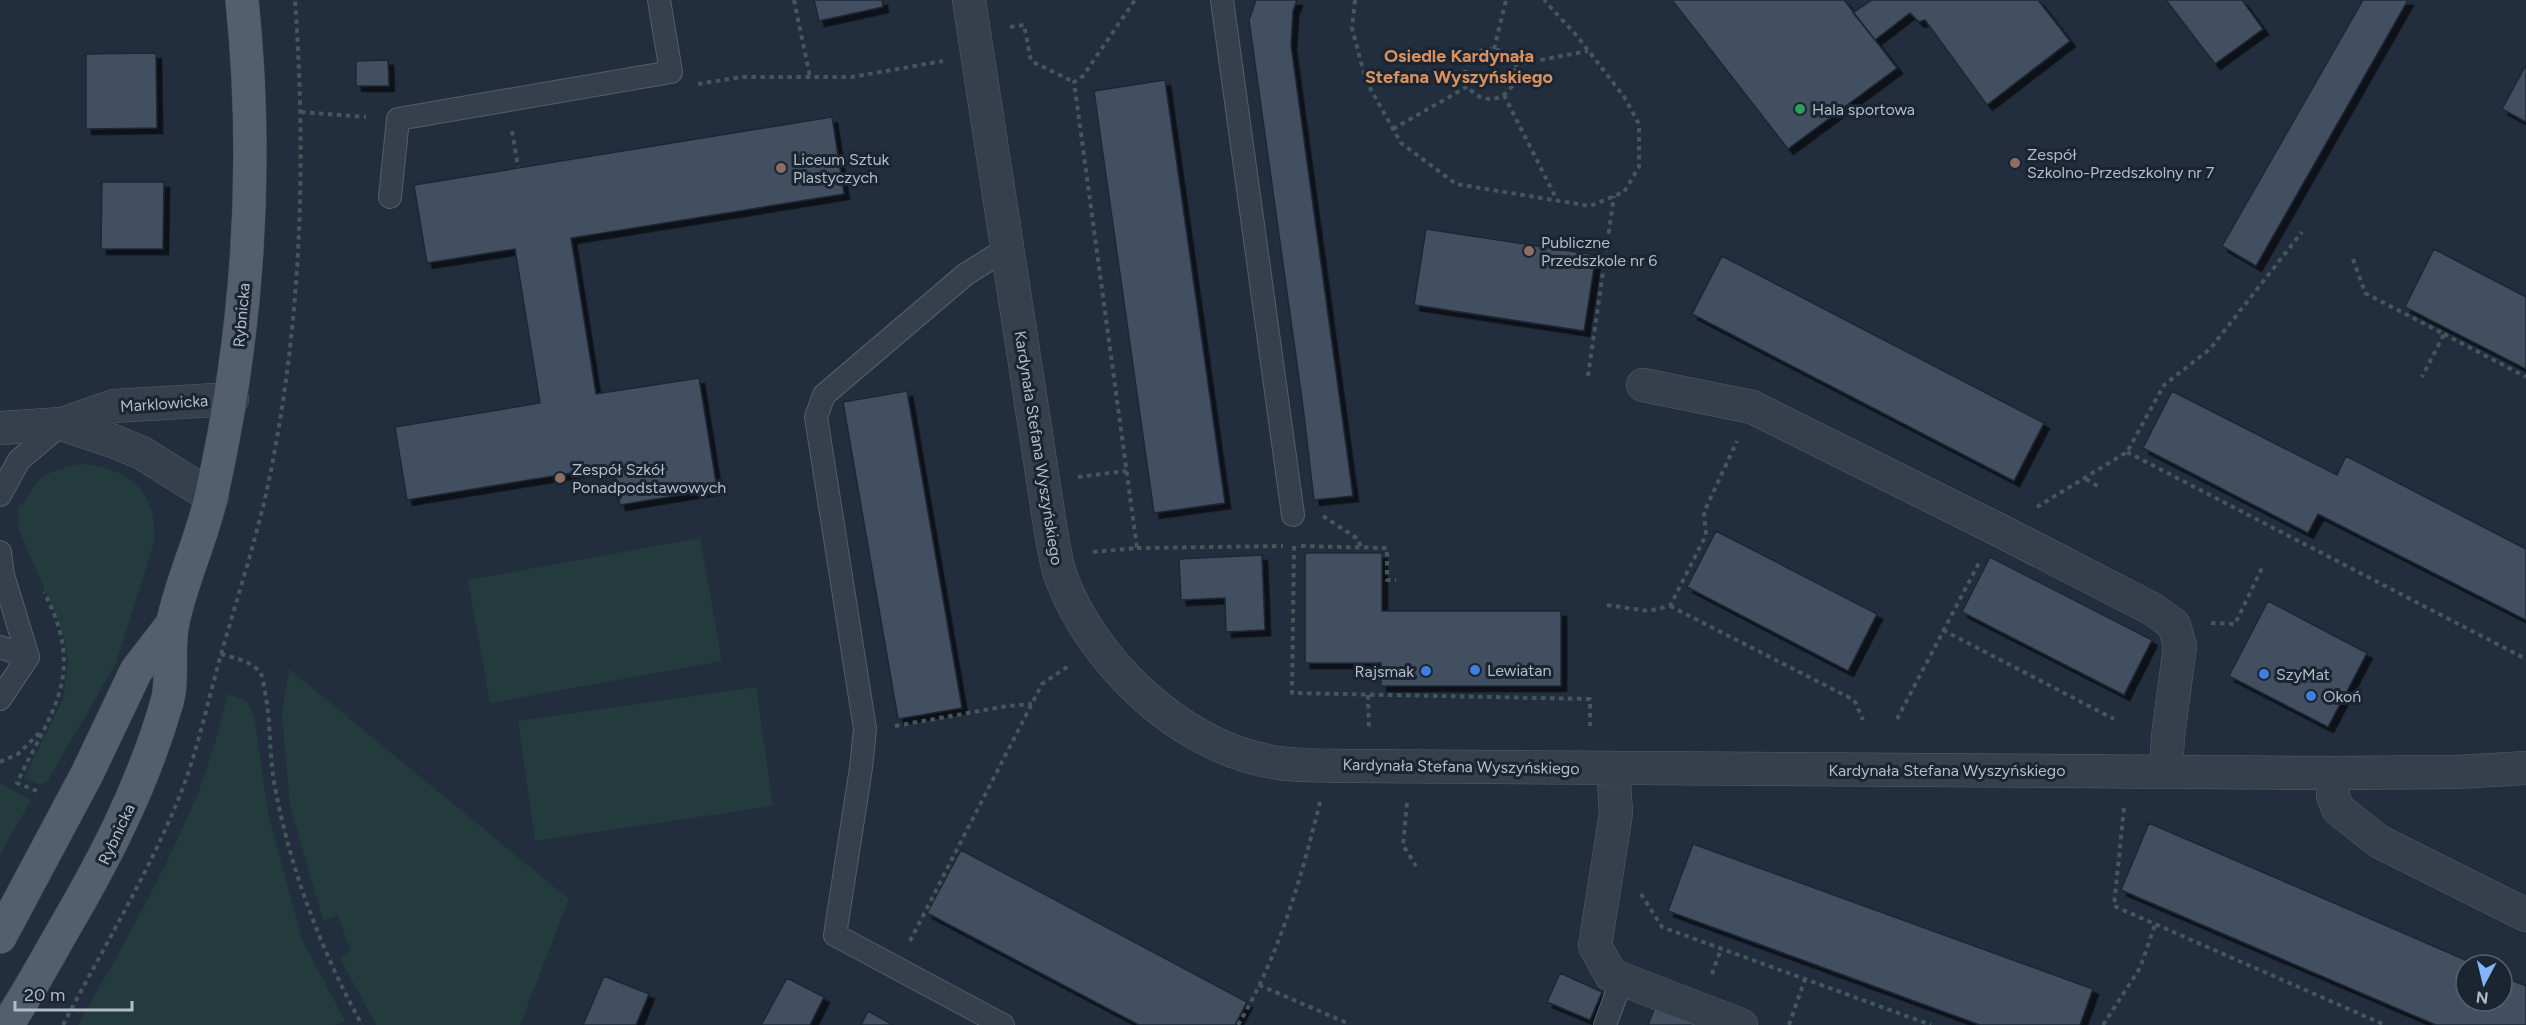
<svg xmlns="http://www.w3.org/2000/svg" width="2526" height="1025" font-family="Figtree,sans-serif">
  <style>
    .green { fill: #243b3e }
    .building { fill: #435061; stroke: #1d2734; stroke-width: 1.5; filter: url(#shadow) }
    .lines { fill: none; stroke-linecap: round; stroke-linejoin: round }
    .service-casing { stroke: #545e6b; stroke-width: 24 }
    .minor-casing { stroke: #545e6b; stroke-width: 34 }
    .primary-casing { stroke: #3f4956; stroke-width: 34 }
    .path { stroke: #42585b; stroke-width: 4; stroke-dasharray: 4.5 4.5; stroke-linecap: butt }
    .service { stroke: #36404d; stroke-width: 22 }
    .minor { stroke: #36404d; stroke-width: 33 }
    .primary { stroke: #545f6d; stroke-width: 33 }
    .leisure-dot { fill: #2e9e5b; stroke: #1b2532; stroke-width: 2 }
    .education-dot { fill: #8d6e63; stroke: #1b2532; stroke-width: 2 }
    .shop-dot { fill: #3f7fe0; stroke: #1b2532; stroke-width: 2 }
    .labels { text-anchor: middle; stroke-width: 6; stroke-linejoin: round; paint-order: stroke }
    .poi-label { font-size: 16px; fill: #b2bbc8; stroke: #1b2532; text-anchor: start }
    .street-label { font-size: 16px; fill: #b2bbc8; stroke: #1b2532 }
    .neighbourhood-label { font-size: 18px; font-weight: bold; fill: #d8915e; stroke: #1b2532 }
  </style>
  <defs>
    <filter id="shadow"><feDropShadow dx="5.5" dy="5.5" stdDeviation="0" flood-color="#0009"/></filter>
  </defs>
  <rect width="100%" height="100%" fill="#222e3d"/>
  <path class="green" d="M80,464C130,468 158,491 154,543L116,663L47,782L40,784L24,778L63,699L68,664L66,645L58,621L19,530L18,507C26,502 28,496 33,488C45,471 61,468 80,464Z
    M700,538L722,661L490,703L468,580Z
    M289,669L569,899L520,1025H376L340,958L350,951L338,915L323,920L290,805L282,715Z
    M756,687L773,806L535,841L518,721Z
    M228,694L247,701L255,721L268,814L302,939L345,1021L335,1025H78C118,954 160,883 192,807C208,771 218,733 228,694Z
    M0,783L31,800L0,855Z"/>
  <path class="building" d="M814,0H882L883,7L819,21Z
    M1256,0H1297L1293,11L1291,45L1353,496L1314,500L1303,407L1249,20Z
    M1672,0H1844L1897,68L1788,149Z
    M1872,0H2038L2070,41L1987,105L1925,20L1919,22L1910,13L1875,40L1853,13Z
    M2166,0H2242L2263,29L2215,64Z
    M2363,0H2408L2256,266L2222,246Z
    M156,53L157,128L86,129V54Z
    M388,60L389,86H356V61Z
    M2526,65V122L2502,109Z
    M1165,80L1225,503L1154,513L1094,91Z
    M832,117L844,194L571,238L596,394L699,378L717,489L620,505L614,466L407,500L395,427L540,403L515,249L427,263L414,185Z
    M102,182H164L163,249H101Z
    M1426,229L1596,255L1584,331L1414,305Z
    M2434,249L2526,297V369L2405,307Z
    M1722,256L2044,423L2014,481L1692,314Z
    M907,391L962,708L898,719L843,402Z
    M2172,391L2337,475L2346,456L2526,549V620L2318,514L2308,533L2143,448Z
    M1716,531L1877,614L1848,671L1687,587Z
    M1305,553H1382V611H1561V686H1381V663H1305Z
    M1262,555L1265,630L1226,632L1225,598L1181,600L1179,559Z
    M1990,557L2152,640L2124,695L1962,612Z
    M2268,601L2367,653L2328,727L2229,676Z
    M2149,823L2477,965H2466V1001H2502V976L2526,986V1025H2436L2121,890Z
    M1693,844L2093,989L2080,1025H1980L1668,911Z
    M961,850L1247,1002L1235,1025H1139L927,913Z
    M1560,973L1602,992L1590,1020L1547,1002Z
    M604,976L649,994L636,1025H583Z
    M787,978L824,997L810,1025H761Z
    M1655,1007L1700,1025H1648Z
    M868,1011L893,1025H861Z"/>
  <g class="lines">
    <defs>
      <path id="service" d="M1222,0L1293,515
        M390,197L398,119L671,72L659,0
        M0,495L19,460L62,424
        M0,552L3,575L28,657L0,699
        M0,647L28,657
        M1003,1025L835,935L861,768L865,729L816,417L824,395L966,274L1008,248
        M1605,1025L1622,979"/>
      <path id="minor" d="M969,0L1051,532C1054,547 1056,563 1061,577C1092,661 1178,744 1268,761C1296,767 1326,765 1355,766L2333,773L2458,772L2526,768
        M1643,385L1752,407L2003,532L2154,610L2174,625L2180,646L2168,736L2166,772
        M62,424L113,441L142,453L212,497
        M0,428L62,424L114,406L232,399
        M1613,768L1616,813L1595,946L1611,975L1741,1025
        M2333,773V796L2338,809L2378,841L2526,915"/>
      <path id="primary" d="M0,937L87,774L136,671L173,623
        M7,1025C27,995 44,964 62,932C105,859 143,785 167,702C174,677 167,648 173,622C182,578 203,537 212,493C248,332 259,164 242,0"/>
    </defs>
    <use href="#service" class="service-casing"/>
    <use href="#minor" class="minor-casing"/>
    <use href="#primary" class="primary-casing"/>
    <path class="path" d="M794,0L810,77
      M1355,0L1352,28L1366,81L1401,143L1456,184L1590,206L1624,192L1639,167V124L1625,98L1577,36L1544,0
      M1010,27L1024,25L1031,61L1074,82
      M1465 74a25 25 0 1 1 50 0a25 25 0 1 1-50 0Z
      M1494,49L1506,0
      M1514,65L1588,51
      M698,84L741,77H852L943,61
      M1504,95L1557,200
      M301,112L366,117
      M1393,129L1468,86
      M512,131L518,167
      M2353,259L2365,293L2444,334L2422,377
      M2444,334L2526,377
      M1588,376L1614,196
      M2127,452L2526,659
      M1078,477L1126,471
      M2086,479L2101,488
      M2037,507L2127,452L2164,385L2210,349L2302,232
      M1323,516L1358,539L1361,547
      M1294,546L1292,693L1590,699V726
      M1301,546L1387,548V580H1396
      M1137,548L1283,546
      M1093,552L1137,548L1074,82L1083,76L1135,0
      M1607,605L1648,611L1670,606L1706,535L1704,512L1737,441
      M1670,606L1854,700L1863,720
      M2211,623L2235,624L2262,568
      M1943,630L2114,719
      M221,654C234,658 253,661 261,674C263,679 264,687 265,692C271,722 269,752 274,782C289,866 321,951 362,1025
      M1368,695L1369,730
      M1897,719L1980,561
      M895,726L1007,706L1032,704
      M0,762L18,754L40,732
      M37,791L17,783C52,709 87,675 44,592
      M1407,803L1403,845L1416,866
      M2124,808L2114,906L2385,1025
      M1641,894L1662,927L1931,1025
      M910,941L1042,684L1070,665
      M1712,974L1721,949
      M1259,985L1347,1023
      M63,1025C101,952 144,881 176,805C197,756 207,703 222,651C240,588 261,525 273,460C302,308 306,154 295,0
      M1238,1025C1279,956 1301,879 1320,802
      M1789,1025L1805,979
      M2103,1025L2140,968L2155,925"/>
    <use href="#service" class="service"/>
    <use href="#minor" class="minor"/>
    <use href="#primary" class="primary"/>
  </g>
  <circle class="leisure-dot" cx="1800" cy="109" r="6"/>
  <g class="education-dot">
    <circle cx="2015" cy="163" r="6"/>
    <circle cx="781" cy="168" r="6"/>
    <circle cx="1529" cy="251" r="6"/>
    <circle cx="560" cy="478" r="6"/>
  </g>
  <g class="shop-dot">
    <circle cx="1475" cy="670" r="6"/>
    <circle cx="1426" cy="671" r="6"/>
    <circle cx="2264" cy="674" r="6"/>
    <circle cx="2311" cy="696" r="6"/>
  </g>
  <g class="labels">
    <g class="poi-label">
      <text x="1812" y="115">Hala sportowa</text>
      <text x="2027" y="160">Zespół<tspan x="2027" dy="18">Szkolno-Przedszkolny nr 7</tspan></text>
      <text x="793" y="165">Liceum Sztuk<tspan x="793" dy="18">Plastyczych</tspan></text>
      <text x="1541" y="248">Publiczne<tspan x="1541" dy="18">Przedszkole nr 6</tspan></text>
      <text x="572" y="475">Zespół Szkół<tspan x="572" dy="18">Ponadpodstawowych</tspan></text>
      <text x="1487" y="676">Lewiatan</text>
      <text x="1414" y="677" text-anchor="end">Rajsmak</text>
      <text x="2276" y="680">SzyMat</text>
      <text x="2323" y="702">Okoń</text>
    </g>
    <g class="street-label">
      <text transform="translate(241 315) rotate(-85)" y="6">Rybnicka</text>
      <text transform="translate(164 403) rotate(-4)" y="6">Marklowicka</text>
      <text transform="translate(1039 448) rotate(81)" y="6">Kardynała Stefana Wyszyńskiego</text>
      <text transform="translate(1461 766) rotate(1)" y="6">Kardynała Stefana Wyszyńskiego</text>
      <text x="1947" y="776">Kardynała Stefana Wyszyńskiego</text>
      <text transform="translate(116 834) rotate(-65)" y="6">Rybnicka</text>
    </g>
    <g class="neighbourhood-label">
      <text x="1459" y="62">Osiedle Kardynała<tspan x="1459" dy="21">Stefana Wyszyńskiego</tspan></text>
    </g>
  </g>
  <g transform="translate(2484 983) rotate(187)"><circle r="28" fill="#1b2532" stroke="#57616e" stroke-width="1.5"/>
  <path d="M0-4.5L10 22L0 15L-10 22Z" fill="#84b4fb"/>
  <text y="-9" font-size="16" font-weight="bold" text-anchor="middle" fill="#b2bbc8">N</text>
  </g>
  <path d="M15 1001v9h117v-9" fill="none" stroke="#b2bbc8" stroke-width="3"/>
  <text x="24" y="1001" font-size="18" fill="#b2bbc8" stroke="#1b2532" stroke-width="4.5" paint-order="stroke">20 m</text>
</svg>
